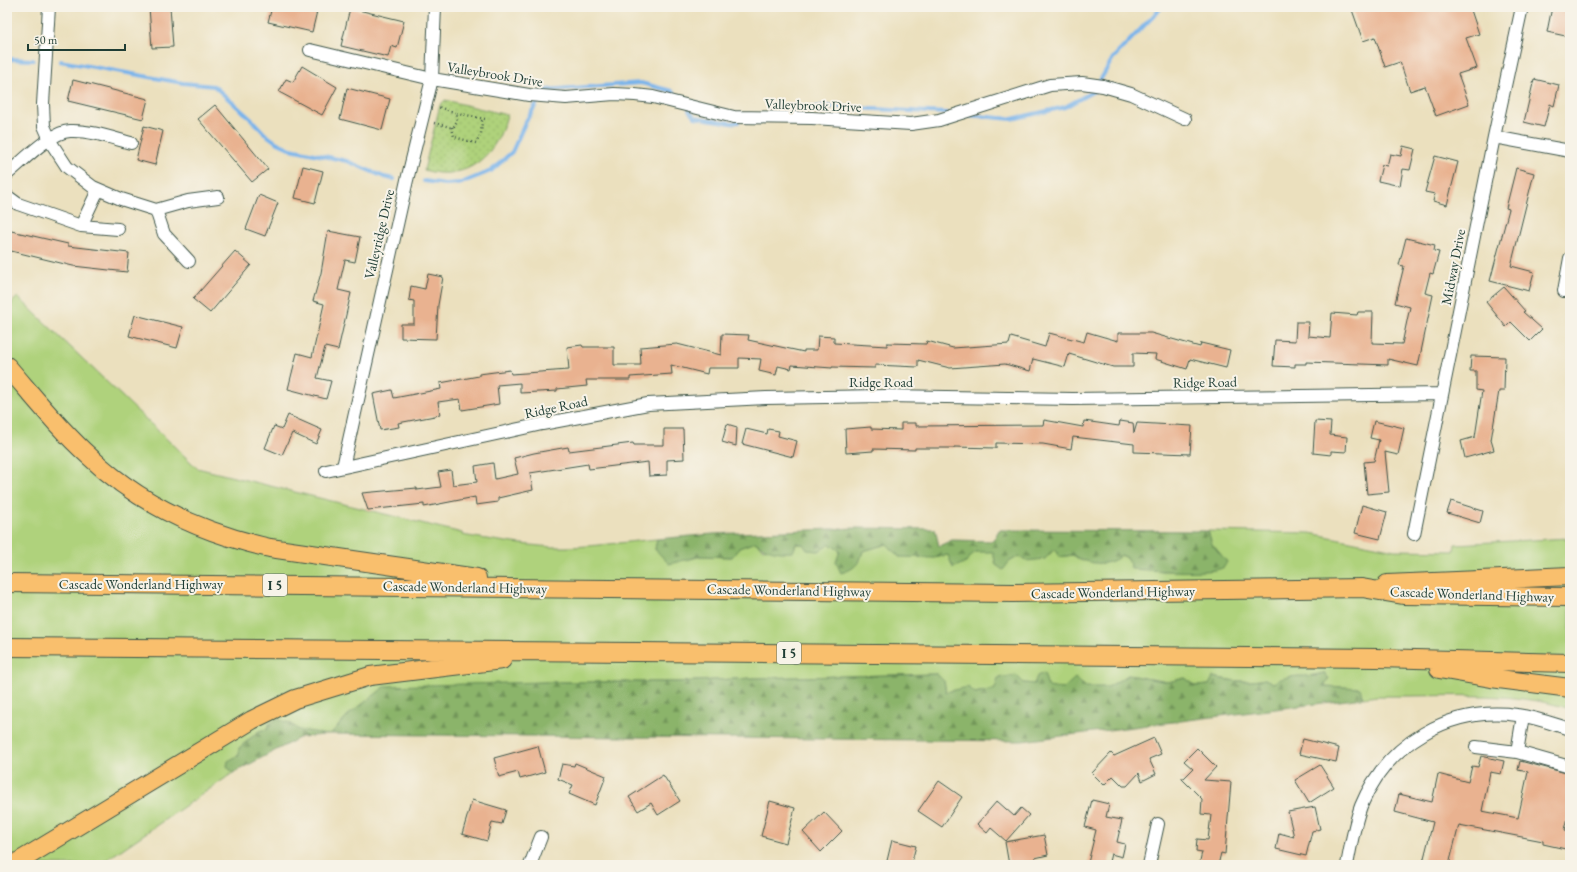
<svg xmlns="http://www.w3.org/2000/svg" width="1577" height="872" font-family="'EB Garamond',serif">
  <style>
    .grass { fill: #afd27b; stroke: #678858 }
    .forest { fill: url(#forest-firs); stroke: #557850 }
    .park { fill: url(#park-dots); stroke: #678858 }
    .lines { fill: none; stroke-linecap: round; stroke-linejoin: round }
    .stream { stroke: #79b4eb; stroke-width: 4 }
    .building { fill: #e9b290 }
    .minor-casing { stroke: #3e5549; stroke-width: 14 }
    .highway-casing { stroke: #3e5549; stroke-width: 20 }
    .path { stroke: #3e5549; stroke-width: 2.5; stroke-dasharray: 1 3; stroke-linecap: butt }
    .minor { stroke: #fff; stroke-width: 12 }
    .highway { stroke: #f9bf6d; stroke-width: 18 }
    .labels { text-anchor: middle; stroke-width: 4; stroke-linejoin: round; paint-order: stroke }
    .shield { fill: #f7f3e8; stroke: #60746a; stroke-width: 1 }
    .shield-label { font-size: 13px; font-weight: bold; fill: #1f3d34 }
    .street-label { font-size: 14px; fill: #1f3d34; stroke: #f7f3e8 }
  </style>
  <defs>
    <pattern id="forest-firs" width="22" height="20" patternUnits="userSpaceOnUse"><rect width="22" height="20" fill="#8bb46b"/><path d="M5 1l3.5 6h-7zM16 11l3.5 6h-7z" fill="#719459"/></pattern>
    <pattern id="park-dots" width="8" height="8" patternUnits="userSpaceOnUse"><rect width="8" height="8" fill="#afd27b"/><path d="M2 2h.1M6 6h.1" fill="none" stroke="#96b56b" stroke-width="1.8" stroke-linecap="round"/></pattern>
  </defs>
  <rect width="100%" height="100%" fill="#f7f3e8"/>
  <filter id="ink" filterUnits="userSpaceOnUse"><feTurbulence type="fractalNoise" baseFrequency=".025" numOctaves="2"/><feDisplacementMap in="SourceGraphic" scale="8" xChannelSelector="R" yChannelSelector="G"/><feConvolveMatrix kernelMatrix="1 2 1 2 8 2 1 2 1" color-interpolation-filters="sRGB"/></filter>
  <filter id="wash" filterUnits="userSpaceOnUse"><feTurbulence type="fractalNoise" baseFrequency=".012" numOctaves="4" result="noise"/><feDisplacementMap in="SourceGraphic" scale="16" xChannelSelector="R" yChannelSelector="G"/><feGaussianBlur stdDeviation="0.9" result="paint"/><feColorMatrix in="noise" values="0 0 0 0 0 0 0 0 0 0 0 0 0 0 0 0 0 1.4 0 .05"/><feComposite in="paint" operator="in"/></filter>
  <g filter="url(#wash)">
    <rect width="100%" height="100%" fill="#ebe0be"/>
    <path class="grass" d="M18,297L197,468L462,533V535C492,540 522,545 553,547C587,548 622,542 657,539L655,550L687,560L701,556L732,557L739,548L755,542L763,549L796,544H830L859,563L863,551L887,544L934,558L948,555L966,562L974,552L993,551L996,565L1009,562L1019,556L1055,549L1059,557L1073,555L1082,561L1120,555L1162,571L1213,570L1227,562L1212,544L1208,531L1310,533L1395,550L1454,551L1455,544L1570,538V709C1512,690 1438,697 1377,696L1363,698L1359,688L1324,686V673L1273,683L1265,679C1248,683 1230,681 1214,677L1209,685L1196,686L1185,678L1168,682L1128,675L1108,687L1063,689L1048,688L1044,674L1034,684L1024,683L974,693L946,692L944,681L937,674L753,678L676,682H545L470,685L348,715L331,734C325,735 303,733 298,730C295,728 293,725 290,723L259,731L239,748L240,755L227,766L233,773L99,865H7V311L9,312L12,302Z"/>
    <path class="forest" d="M856,528L935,529L939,546L952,540L993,541L999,530L1208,531L1212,544L1227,562C1226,563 1225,566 1224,567C1214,575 1146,570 1131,569L1128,558L1121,555C1109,568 1086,564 1073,555L1059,557L1055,549L1045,559L1026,561L1019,556L1009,562L1003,570L996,565L993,552H975L966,562L953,568L948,555L934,558L899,557L887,544L863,551C859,564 855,569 841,573L836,562L840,551L830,544L819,551L807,550L803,544H796L793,552C778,553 767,551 755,542L739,548L732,557L701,556L669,564L655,549L657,539L713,534Z
      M1044,673L1048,687L1063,689L1075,678L1086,687H1108L1128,675L1168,682L1185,678L1196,686L1209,685L1213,677C1230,681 1248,683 1265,679L1273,683C1289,672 1307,679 1324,673L1329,678L1324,686L1360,688L1363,698L1022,741L331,734L348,715L386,686L545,682H676L753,678L937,674L944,681L946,692L968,687L975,693L995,689L998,678L1016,675L1024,683L1034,684L1037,676Z
      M277,719L290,723L299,730L315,732L323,735L301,737L233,773L227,766L228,761L239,755V748L259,731L268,729L269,724Z"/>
    <path class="park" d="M445,100L507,115C497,155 467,183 424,170L440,105Z"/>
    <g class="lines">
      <path class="stream" d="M7,59L33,60
        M60,61L183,83L214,86L252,120L265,134L276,142L291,149L347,161L384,177L394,179
        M689,110L695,117L731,123L738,122
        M788,113L822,106L946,113
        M967,115L1012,119L1065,107L1094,91L1113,58L1162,7
        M424,181L445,184L461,183L491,171L512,152L526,121L545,90L641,83L672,91L680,100"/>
    </g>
    <g id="blocks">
      <path class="building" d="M149,7H170L173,47L152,48Z
        M272,7H318L312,32L268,22Z
        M1351,7H1470L1479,34L1466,38L1477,68L1458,74L1469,104L1436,116L1425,86L1410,91L1400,62L1385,67L1375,37L1363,41Z
        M1552,7H1570V37L1547,32Z
        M350,8L404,21L397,48L391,46L388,57L341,46Z
        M302,66L337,87L322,115L279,92L286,79L293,82Z
        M1534,79L1559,85L1554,106L1550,104L1544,127L1524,122Z
        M73,80L148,99L143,119L68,101Z
        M347,88L390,99L382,130L340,119Z
        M215,105L268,169L252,182L198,119Z
        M144,126L163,131L155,165L136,160Z
        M1403,146L1415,149L1410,170L1403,169L1400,186L1378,181L1382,165L1387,166L1390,154L1401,156Z
        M1435,156L1458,162L1447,205L1433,201L1435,194L1425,192Z
        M303,166L323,171L315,203L295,198Z
        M1516,168L1534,173L1511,266L1534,272L1529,291L1490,281L1509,209L1506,208Z
        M259,195L278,203L265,236L246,229Z
        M7,230L68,244V246L129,253L127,272L73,266L7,250Z
        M328,231L360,237L355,262L345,260L338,290L351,293L338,350L325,347L317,378L331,381L326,399L288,389L297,353L312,357L324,304L313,301L321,273Z
        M1406,238L1435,245L1434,251L1439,252L1433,274L1430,273L1425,293L1433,295L1418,366L1388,359V365L1306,362V364H1295V367L1273,366L1275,340L1295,341L1296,322H1309L1308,336L1330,338L1332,313L1357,315L1358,312H1373L1372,343L1402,344L1410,307L1395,303L1404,266L1399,265Z
        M235,251L251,265L210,313L193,299Z
        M428,274L443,277L438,305L436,339L401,338V324H414V301L409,300L411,286L425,289Z
        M1504,287L1525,311L1523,312L1542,329L1530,341L1511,322L1506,327L1486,302Z
        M135,315L183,327L177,348L129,336Z
        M1087,332L1118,341V333H1151L1200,347L1201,343L1230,350L1226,368L1190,359L1187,369L1155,359L1156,354L1133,353V367H1113L1069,354L1065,367L1033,359L1030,371L1005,364L950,368L918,360V367L875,365V368L832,367V368L792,365L791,369L778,366L776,375L759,371L761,359L739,358V368H708L707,374L671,365L672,374L630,377V380H586L587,386L557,389V391L520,393V383L497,385L499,404L462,410L460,399L438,402L440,415L398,423L399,427L380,430L373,394L392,390L394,398L441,389L440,383L479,376V374L510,370L511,374L569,370L567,347L582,345L583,347H614V365H641L640,347L677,344L721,355L722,334L749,335L748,340L804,352V350H817L818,336L834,337V343L887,346V343L926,344L927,341L953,348L1009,344L1011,337L1045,347L1049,333L1084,342Z
        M1471,356L1505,357L1504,391H1499L1491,440L1494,450L1465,458L1461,441L1475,437L1482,391L1476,390V371H1470Z
        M288,415L322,430L316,444L292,433L282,455L265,448L274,426L282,429Z
        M1044,420L1083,427L1084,421L1119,426L1120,421L1133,423L1134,433L1137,423L1192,426L1190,454L1134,452V444L1073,437L1071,449L1043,444L996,443V448L954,447V448H915V450L873,449V451L846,453L845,429L871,427V429L901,430V423H916V426L1043,425Z
        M1315,421L1331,422L1330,435L1347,437L1346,452L1331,451V455L1313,453Z
        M1374,421L1404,428L1398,455L1385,452L1389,492L1367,494L1364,462L1374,461L1379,440L1370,438Z
        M727,424L737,427L736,446L722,442Z
        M664,429H683L684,459L667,460V475L649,476L648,462L589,469L588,464L530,473L533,490L498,498V502L476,505L475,497L424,507V504L368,510L362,493L417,488V490L441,487L438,472L451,470L453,485L477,482L475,466L493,463L495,479L518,474L514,458L534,453L568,447L569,451L633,443L634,445H664Z
        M746,429L767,434L768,429L779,431L778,436L797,441L793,457L742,444Z
        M1451,501L1483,511L1480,523L1447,513Z
        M1362,505L1387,512L1380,539L1355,533Z
        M1154,738L1161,754L1149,759L1156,774L1142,781L1139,773L1127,786H1123L1113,776L1104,785L1092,773L1111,753L1114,756Z
        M1303,739L1339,748L1336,762L1299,754Z
        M538,746L545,772L520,779L518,772L499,777L494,758Z
        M1197,748L1216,767L1204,780L1231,782L1225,854L1221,853L1218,865H1199L1202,852L1196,851L1197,839L1208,840L1211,815L1201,814L1202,799L1181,778H1184L1193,769L1184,761Z
        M1481,756L1504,761L1501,774L1490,772L1482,811L1518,818L1528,772L1518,770L1520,761L1570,774V809L1565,830L1570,831V850L1543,844V841L1459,825L1449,865H1434L1423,862L1433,822L1395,812L1399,794L1432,802L1438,774L1468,782L1472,766L1478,767Z
        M575,763L606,776L595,805L569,794L573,785L558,779L562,764L574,766Z
        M1320,765L1334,787L1309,803L1295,780Z
        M663,775L680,801L658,815L651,803L638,811L629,797Z
        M939,781L962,797L942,827L918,811Z
        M472,800L506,810L502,824L492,822L487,841L462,834Z
        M1092,800L1109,804L1106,817L1122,820L1117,842L1125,844L1122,857L1111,854L1108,865L1088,863L1096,830L1085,827Z
        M770,801L795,808L786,843L761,836Z
        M997,801L1014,816L1021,808L1029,815L1006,841L991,828L987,833L977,824Z
        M1315,807L1320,829L1312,831L1306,856L1276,849L1279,833L1294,837L1288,812Z
        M824,812L842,831L821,852L803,832Z
        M1044,835L1048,855L1035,858L1036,865H1009L1005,842Z
        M892,840L916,846L911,865H886Z"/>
    </g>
  </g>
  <g filter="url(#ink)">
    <use href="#blocks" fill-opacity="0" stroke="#3e5549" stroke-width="1"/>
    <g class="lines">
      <defs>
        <path id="minor" d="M49,7L43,104L44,126L52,144L67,167L93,187L121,199L156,210
          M310,50L432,79L529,95L566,98L614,94L635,95L653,97L734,117L812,118L911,124L939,120L1050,85L1082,83L1103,86L1131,94L1185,119
          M1494,137L1570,151
          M7,174C22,162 50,132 70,131C90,130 112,138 131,143
          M7,196L18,204L81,226L118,229
          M81,226L98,190
          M189,261L164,234L156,210L188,201L218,197
          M1564,291L1570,258
          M343,467L407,180L432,79L435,7
          M326,471L542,424L648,404L766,398L885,396L1073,399L1442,394
          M1414,534L1494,137L1522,7
          M1523,716L1517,752L1570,767
          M1476,747L1517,752
          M530,865L541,837
          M1149,865L1158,824
          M1347,865C1351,845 1354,825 1361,806C1387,743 1450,706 1517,715C1535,717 1553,724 1570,729"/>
        <path id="highway" d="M7,366C34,397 59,429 89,456C140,505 203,533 270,548L477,578
          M7,583L1014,593L1362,588L1403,595L1570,597
          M1387,584L1570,576
          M7,647L1377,658L1570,663
          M1439,669L1491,678L1570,688
          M13,865L252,720L295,699L370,676L502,660"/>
      </defs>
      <use href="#minor" class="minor-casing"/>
      <use href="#highway" class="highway-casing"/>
      <path class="path" d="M434,123L450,127L454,126L457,121V113L438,107
        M452,127L454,137L476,143L481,134L482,121L485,119L457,113"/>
      <use href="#minor" class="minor"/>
      <use href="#highway" class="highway"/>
    </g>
  </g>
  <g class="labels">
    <g class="shield">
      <rect x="263" y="574" width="24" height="22" rx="3"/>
      <rect x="777" y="642" width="24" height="22" rx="3"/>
    </g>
    <g class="shield-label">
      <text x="275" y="590">I 5</text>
      <text x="789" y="658">I 5</text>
    </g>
    <g class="street-label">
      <text transform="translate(495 74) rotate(9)" y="5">Valleybrook Drive</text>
      <text transform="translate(813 105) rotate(2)" y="5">Valleybrook Drive</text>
      <text transform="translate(379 234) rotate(-77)" y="5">Valleyridge Drive</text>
      <text transform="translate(1453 267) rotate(-79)" y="5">Midway Drive</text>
      <text x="881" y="387">Ridge Road</text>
      <text transform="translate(1205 382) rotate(-1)" y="5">Ridge Road</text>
      <text transform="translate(556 407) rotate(-12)" y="5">Ridge Road</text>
      <text x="141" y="589">Cascade Wonderland Highway</text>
      <text transform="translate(465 587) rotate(1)" y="5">Cascade Wonderland Highway</text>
      <text transform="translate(789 590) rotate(1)" y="5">Cascade Wonderland Highway</text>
      <text transform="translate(1113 592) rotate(-1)" y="5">Cascade Wonderland Highway</text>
      <text transform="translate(1472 594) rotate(2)" y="5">Cascade Wonderland Highway</text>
    </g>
  </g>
  <rect width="1577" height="872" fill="none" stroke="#f7f3e8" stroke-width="24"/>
  <path d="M28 44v6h97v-6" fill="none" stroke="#1f3d34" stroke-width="2"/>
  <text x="34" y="44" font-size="12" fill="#1f3d34" stroke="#f7f3e8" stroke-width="3" paint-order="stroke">50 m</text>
</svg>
